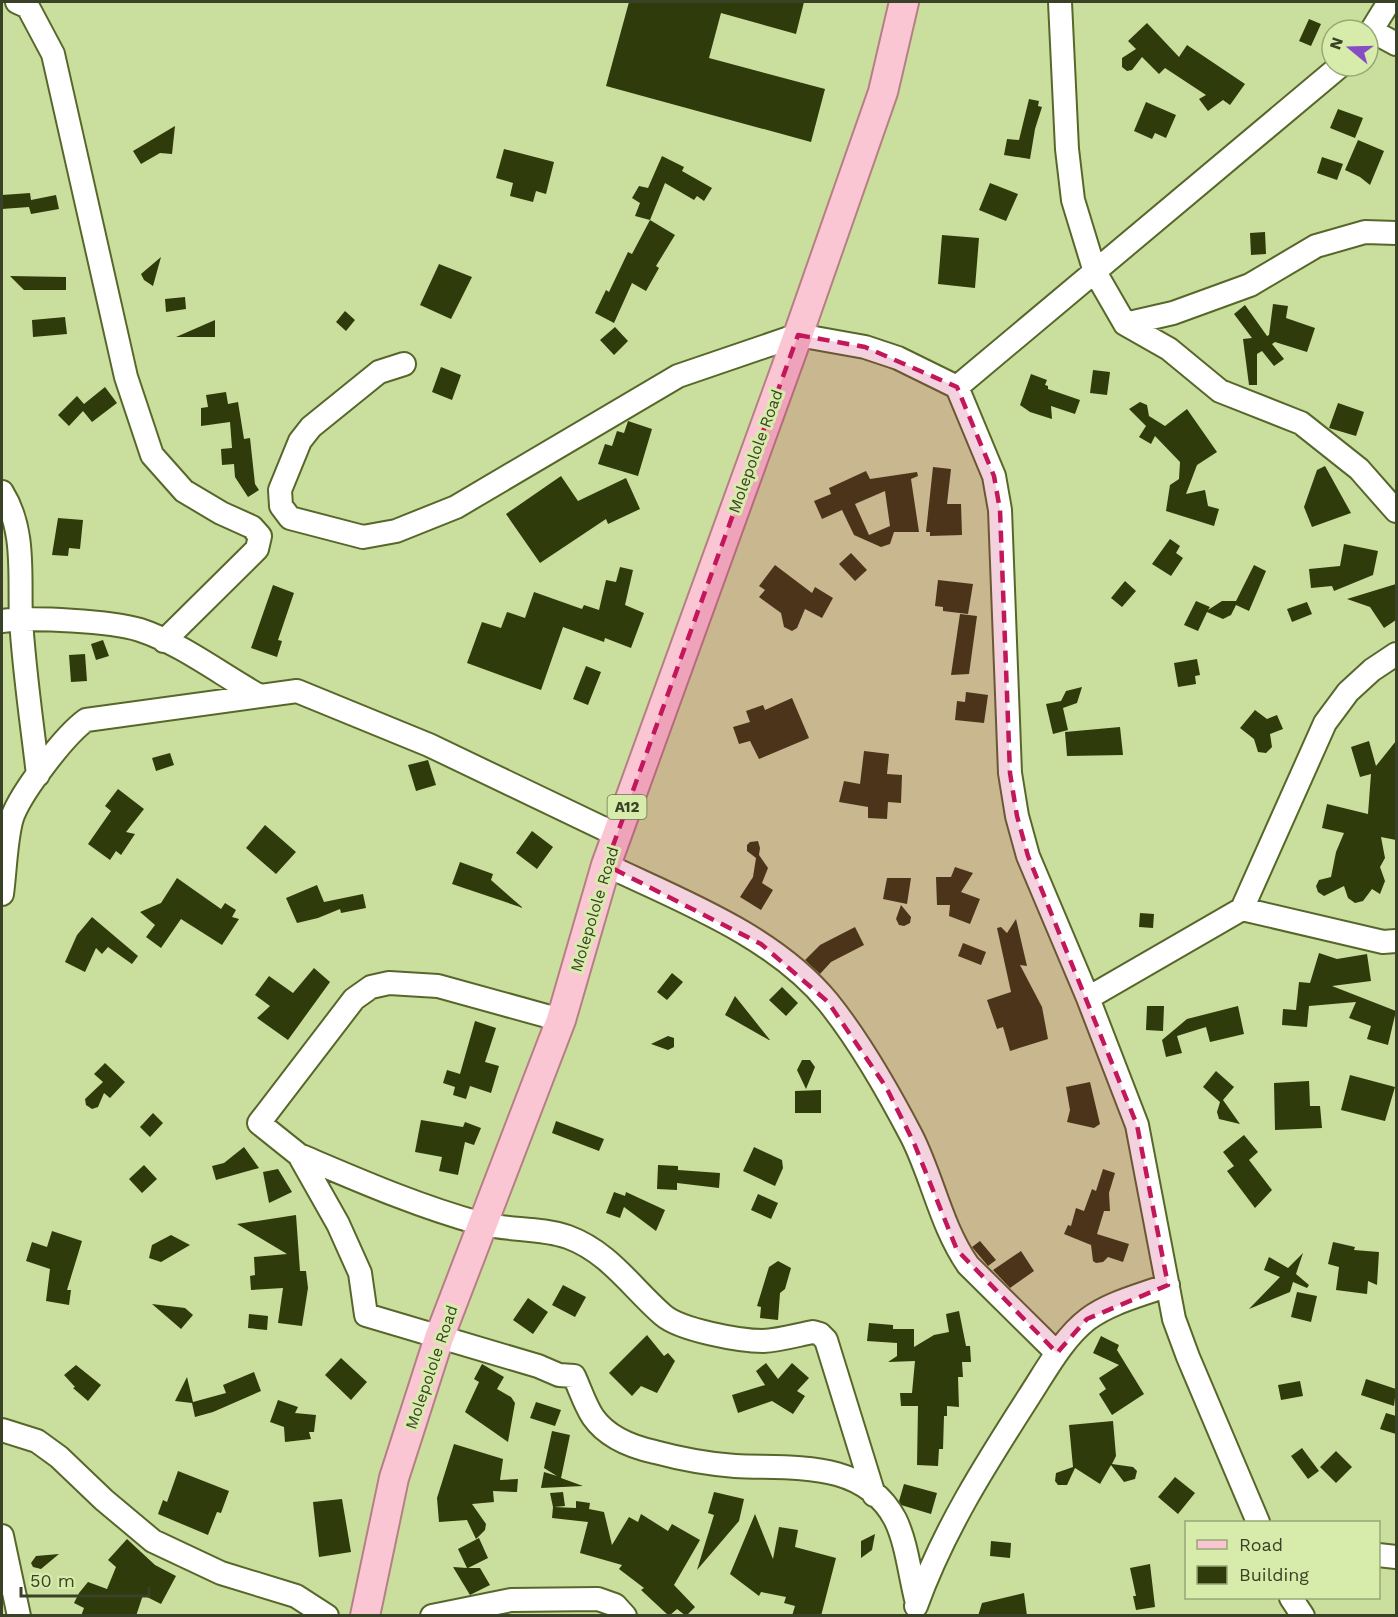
<svg xmlns="http://www.w3.org/2000/svg" width="1398" height="1617" font-family="'Work Sans',sans-serif">
  <style>
    .building { fill: #2f3b0a; fill-rule: evenodd }
    .lines { fill: none; stroke-linecap: round; stroke-linejoin: round }
    .minor-casing { stroke: #57672a; stroke-width: 26 }
    .major-casing { stroke: #b57f84; stroke-width: 32 }
    .minor { stroke: #fff; stroke-width: 22 }
    .major { stroke: #fbc6d4; stroke-width: 28 }
    .marked { fill: #c2185b; fill-opacity: 0.2; stroke: #c2185b; stroke-width: 4.5; stroke-dasharray: 12 8; stroke-linejoin: round }
    .labels { text-anchor: middle; stroke-width: 6; stroke-linejoin: round; paint-order: stroke }
    .shield { fill: #d7ecaa; stroke: #68744e; stroke-width: 1.5 }
    .shield-label { font-size: 15px; font-weight: bold; fill: #394126 }
    .street-label { font-size: 16px; fill: #394126; stroke: #d7ecaa }
  </style>
  <rect width="100%" height="100%" fill="#cadf9d"/>
  <path class="building" d="M629,2H804L796,34L721,13L709,58L825,89L811,142L606,86Z
    M1309,19L1321,24L1311,46L1299,41Z
    M1147,23L1179,57L1187,45L1245,84L1230,105L1223,100L1208,111L1199,99L1206,95L1165,68L1159,74L1142,57L1132,70L1127,71L1122,67V58L1136,49L1128,41Z
    M1029,99L1039,101L1038,106L1042,107L1035,129L1030,159L1004,155L1007,139L1019,140Z
    M1146,102L1176,115L1166,138L1155,133L1152,139L1134,131Z
    M1338,109L1363,118L1355,138L1330,128Z
    M175,126L172,154L160,153L141,164L133,151Z
    M1358,140L1384,151L1370,185L1360,177L1345,170Z
    M504,149L554,162L546,194L536,191L533,202L510,196L513,183L496,178Z
    M662,156L684,167L682,171L712,188L704,201L697,196L694,200L665,183L650,220L635,216L640,203L632,198L639,186L648,188Z
    M1322,157L1343,164L1337,180L1317,173Z
    M990,183L1018,194L1006,221L979,210Z
    M30,193L31,200L56,195L59,209L31,214L29,207L2,209V195Z
    M650,220L675,235L656,266L659,268L646,291L632,283L614,323L595,313L606,290L609,292L628,252L632,254Z
    M1265,232L1266,254L1251,255L1250,233Z
    M942,235L979,238L975,288L938,284Z
    M161,257L153,286L144,280L141,274Z
    M439,264L472,277L451,319L420,305Z
    M10,276L66,277V290H24Z
    M185,297L186,309L166,312L165,299Z
    M1273,304L1288,306L1286,318L1315,328L1307,352L1275,342L1272,344L1284,359L1274,366L1262,351L1257,354V385H1249L1243,339L1252,338L1234,314L1245,305L1267,336L1269,335Z
    M345,311L355,320L346,331L336,322Z
    M65,317L67,334L33,337L32,320Z
    M215,320V337H176Z
    M615,327L628,341L614,355L600,340Z
    M441,367L461,375L452,400L432,392Z
    M1093,370L1110,372L1107,395L1090,393Z
    M1031,374L1047,380L1045,385L1048,386V389L1080,400L1075,414L1051,406L1052,419L1030,412L1020,405Z
    M105,387L117,403L92,422L83,411L69,426L58,415L77,396L84,404Z
    M226,392L228,404L238,402L244,439L250,438L255,484L259,490L248,497L235,477L234,464L222,465L221,449L232,448L230,422L201,426V408L208,407L206,395Z
    M1140,402L1147,405L1149,416L1165,426L1187,409L1217,452L1197,465L1186,494L1205,490L1208,506L1219,509L1214,526L1166,511L1170,485L1179,479L1180,462L1155,436L1151,444L1139,437L1146,426L1129,409Z
    M1338,403L1364,412L1356,436L1329,428Z
    M628,421L652,429L638,476L598,464L605,444L612,446L617,431L624,433Z
    M1325,466L1351,513L1312,527L1304,507L1317,470Z
    M933,467L951,469L947,504H961L962,535L930,536V532H926Z
    M866,471L870,479L917,472L918,476L911,479L919,532H894L890,544L881,547L854,535L842,510L822,519L814,501L831,494L829,488ZM885,491L890,526L869,535L855,504Z
    M561,476L578,501L626,478L640,509L608,524L606,519L540,563L506,514Z
    M58,518L83,520L80,549L69,548L68,556L52,555Z
    M1170,539L1180,546L1176,553L1183,558L1171,576L1152,564Z
    M1344,544L1378,551L1373,575L1334,591L1332,586L1311,588L1309,569L1340,566Z
    M851,553L867,570L855,581L839,564Z
    M775,565L812,593L815,587L833,598L822,618L805,609L797,628L792,631L784,627L781,613L759,597L765,590L759,586Z
    M1254,565L1266,571L1249,611L1236,605L1231,615L1223,619L1207,612L1198,631L1184,625L1196,601L1210,607L1208,610L1222,601H1236Z
    M620,567L633,570L625,605L644,613L631,648L605,638L604,642L563,627L541,690L467,663L482,622L501,628L507,612L525,618L534,592L582,609L584,605L599,610L606,580L616,582Z
    M938,580L973,584L968,614L943,611V607L935,606Z
    M1125,581L1136,591L1122,607L1111,598Z
    M1396,584V620L1384,628L1370,607L1347,599Z
    M273,585L294,593L278,640L282,641L277,657L251,648Z
    M1307,602L1312,614L1292,622L1287,609Z
    M960,614L977,616L969,674L951,675Z
    M103,640L109,656L96,660L91,644Z
    M85,654L87,681L71,682L69,655Z
    M1197,659L1200,675L1195,676L1196,684L1178,687L1174,663Z
    M586,666L601,672L588,705L573,699Z
    M1082,687L1077,703L1063,708L1068,730L1053,734L1046,704L1061,701L1066,691Z
    M966,692L988,695L984,723L955,720L957,701L965,702Z
    M792,698L809,738L759,759L750,741L739,744L733,727L750,722L746,711L763,705L765,710Z
    M1255,710L1267,719L1277,715L1283,729L1270,734L1272,747L1266,753L1258,752L1254,739L1240,728Z
    M1120,727L1123,755L1067,756L1065,732Z
    M1369,741L1376,766L1396,741V840L1381,837L1385,858L1380,867L1385,881L1380,894L1372,889L1363,901L1355,903L1348,898L1344,886L1324,896L1318,892L1316,886L1319,880L1331,877L1336,852L1344,833L1322,828L1327,804L1368,814L1371,774L1360,777L1351,747Z
    M864,751L889,754L887,774L902,775L901,803L888,802L887,819L868,818V807L839,802L844,781L860,784Z
    M170,753L174,765L156,771L152,758Z
    M428,760L436,785L416,791L408,765Z
    M118,789L144,809L126,832L135,834L121,855L116,851L110,860L88,844L111,811L105,806Z
    M265,825L296,852L276,874L246,848Z
    M532,831L553,847L537,869L516,853Z
    M758,841L760,848L759,855L768,868L762,883L773,890L761,910L740,897L753,877L756,858L747,851V845L750,842Z
    M460,862L493,874L491,880L523,908L452,884Z
    M955,867L973,873L961,892L980,899L970,924L949,916L950,905H937L936,877H951Z
    M177,878L221,909L225,903L236,910L232,917L239,919L222,945L181,919L161,948L146,937L155,925L140,912L161,903Z
    M887,878H911L907,904L883,899Z
    M317,885L324,902L363,894L366,908L341,913L340,909L318,918L297,923L286,898Z
    M901,905L911,917L910,923L904,926L899,925L896,919Z
    M1140,913L1154,914L1153,928L1139,927Z
    M92,917L138,956L132,964L108,947L102,954L96,948L85,972L65,962L77,935Z
    M1016,919L1027,966L1020,965L1042,1007L1048,1039L1010,1051L1003,1027L997,1029L987,1000L1011,992L997,928L1001,927L1007,933Z
    M855,927L864,945L831,962L820,974L805,960L820,945Z
    M963,943L986,952L981,965L958,956Z
    M1319,953L1337,959L1367,954L1371,981L1332,986L1396,1011L1388,1045L1367,1039L1371,1026L1349,1018L1356,1002L1309,1006L1307,1027L1282,1025L1283,1009L1296,1010L1299,982L1310,983Z
    M314,968L330,982L288,1040L257,1018L270,1006L255,995L269,976L293,993Z
    M672,973L683,982L667,1000L657,992Z
    M782,987L798,1003L786,1016L769,1000Z
    M735,996L770,1040H769L725,1015Z
    M1147,1006H1164L1163,1031L1146,1030Z
    M1238,1006L1244,1034L1210,1042L1206,1027L1177,1036L1182,1053L1166,1057L1162,1040L1187,1019Z
    M475,1021L496,1028L485,1062L499,1066L491,1093L470,1086L466,1099L453,1095L455,1087L443,1083L447,1070L460,1074Z
    M668,1036L674,1038V1047L668,1050L651,1044Z
    M802,1060H810L815,1067L806,1089L797,1070Z
    M105,1063L125,1082L110,1098L104,1093L98,1107L92,1109L86,1105L85,1099L103,1082L94,1074Z
    M1216,1071L1234,1087L1223,1100L1240,1124L1219,1119L1217,1112L1220,1102L1203,1087Z
    M1350,1075L1395,1087L1385,1121L1341,1110Z
    M1309,1081L1310,1106H1320L1322,1128L1275,1130L1274,1083Z
    M1090,1082L1100,1124L1094,1128L1067,1122L1070,1110L1066,1087Z
    M821,1090V1113H795V1091Z
    M153,1113L163,1123L150,1137L140,1127Z
    M421,1120L463,1127L465,1122L481,1128L474,1145L465,1142L458,1175L439,1171L442,1157L415,1152Z
    M556,1121L604,1139L599,1151L552,1133Z
    M1244,1135L1258,1152L1249,1160L1272,1190L1255,1208L1227,1171L1234,1166L1223,1152Z
    M244,1147L259,1168L216,1180L212,1166L224,1163Z
    M754,1147L782,1160L783,1168L775,1186L743,1171Z
    M144,1165L157,1179L142,1193L129,1179Z
    M658,1165L678,1166V1170L720,1173L719,1188L677,1183V1190L657,1189Z
    M278,1169L292,1192L269,1203L263,1172Z
    M1103,1169L1115,1173L1109,1193L1110,1211H1104L1097,1234L1129,1244L1123,1262L1108,1257L1103,1262L1096,1263L1093,1261L1091,1245L1064,1234L1068,1225L1071,1226L1076,1208L1084,1211L1092,1189L1096,1191Z
    M614,1192L625,1196L626,1192L665,1210L656,1231L624,1207L620,1218L606,1213Z
    M758,1194L778,1203L771,1219L751,1210Z
    M296,1215L300,1271H306L308,1288L302,1326L278,1323L283,1288L251,1290L250,1276L255,1275L254,1257L287,1254L237,1224Z
    M52,1231L82,1241L67,1290H71L69,1305L46,1301L50,1269L26,1261L32,1242L47,1247Z
    M171,1235L190,1245L161,1262L149,1258L152,1245Z
    M980,1241L996,1260L988,1266L972,1247Z
    M1333,1242L1355,1247L1354,1250L1379,1252L1377,1285L1368,1281L1367,1294L1336,1290L1339,1267L1328,1264Z
    M1021,1251L1034,1271L1010,1288L993,1270Z
    M1303,1253L1296,1274L1309,1285L1307,1288L1293,1282L1290,1292L1249,1309L1280,1277L1264,1270L1269,1257L1288,1268Z
    M778,1261L791,1268L785,1289L780,1293L778,1320L760,1318L761,1307L757,1306L769,1267Z
    M563,1285L586,1297L575,1317L552,1305Z
    M1297,1292L1317,1296L1311,1322L1291,1317Z
    M528,1298L548,1312L533,1334L513,1320Z
    M152,1304L185,1308L193,1315L181,1329Z
    M959,1311L966,1346H970L971,1362H962L963,1377H958L959,1407L947,1406V1416H944L943,1449H939L938,1466L917,1465L918,1406H901L900,1393H912L915,1361L888,1362L897,1356V1343L867,1341L869,1323L893,1325V1329H914V1347L934,1335L949,1332L946,1314Z
    M249,1314L268,1316L267,1330L248,1328Z
    M647,1335L664,1356L668,1353L675,1361L657,1393L641,1386L632,1396L609,1373Z
    M1101,1336L1119,1345L1117,1350L1144,1394L1112,1415L1099,1394L1106,1389L1099,1378L1119,1365L1093,1353Z
    M341,1358L367,1382L351,1400L325,1375Z
    M766,1363L778,1379L792,1363L809,1378L797,1391L805,1396L793,1414L772,1401L738,1413L732,1395L765,1385L756,1371Z
    M482,1364L504,1377L497,1389L511,1397L515,1403L508,1442L465,1412L479,1382L474,1379Z
    M76,1365L101,1385L88,1401L73,1388L75,1387L64,1375Z
    M254,1372L261,1391L213,1412L195,1417L192,1403L175,1401L187,1377L193,1402L226,1393L223,1385Z
    M1366,1379L1396,1389L1394,1406L1361,1395Z
    M1300,1381L1303,1396L1281,1400L1278,1385Z
    M278,1400L298,1407L295,1413L316,1415L314,1432H309L311,1439L285,1442L284,1427L270,1422Z
    M536,1402L561,1410L555,1426L530,1418Z
    M1386,1413L1396,1416V1434L1380,1429Z
    M1113,1421L1116,1456L1112,1464L1133,1467L1137,1471L1135,1479L1124,1482L1111,1465L1100,1484L1075,1468L1067,1485H1058L1055,1481L1056,1473L1073,1467L1069,1425Z
    M552,1431L570,1435L561,1478L583,1486L541,1488L544,1472L557,1476L544,1468Z
    M454,1444L503,1459L500,1480L518,1479L517,1492L493,1491L494,1502L472,1504L486,1524L485,1530L476,1539L467,1520L439,1522L437,1498Z
    M1302,1448L1319,1471L1308,1479L1291,1456Z
    M1336,1451L1352,1467L1336,1483L1320,1467Z
    M178,1471L229,1491L221,1513L217,1512L208,1535L158,1514L163,1500L167,1502Z
    M1175,1477L1195,1493L1178,1514L1158,1497Z
    M904,1484L937,1493L931,1514L901,1505L899,1501Z
    M563,1492L565,1506L554,1507L576,1508V1501L590,1503L589,1509L604,1512L612,1545L629,1517L638,1522L641,1514L668,1531L672,1524L700,1540L674,1585L695,1607L686,1616L677,1609L669,1616L641,1590L644,1588L619,1569L622,1565L580,1553L588,1522L552,1518L553,1507L550,1493Z
    M714,1492L744,1499L739,1521L697,1570L714,1515L708,1513Z
    M342,1499L351,1552L319,1557L313,1502Z
    M755,1514L773,1559L779,1527L798,1530L795,1547L836,1558L821,1616H792L795,1606L784,1603L786,1597L761,1592L759,1596L730,1574Z
    M875,1534L872,1550L861,1558V1541Z
    M479,1538L488,1558L468,1568H480L490,1585L470,1595L453,1567L467,1568L458,1549Z
    M127,1539L155,1565L176,1576L161,1604L143,1595L136,1616H81L84,1608L74,1603L79,1593L88,1582L107,1589L116,1567L108,1560Z
    M991,1541L1011,1543L1010,1558L990,1556Z
    M59,1554L41,1569L33,1567L31,1563L36,1556Z
    M1150,1564L1155,1607L1136,1610L1133,1596H1136L1130,1568Z
    M1024,1593L1027,1616H978L982,1603Z"/>
  <g class="lines">
    <defs>
      <path id="minor" d="M17,2L28,7L53,54L126,377L152,455L184,491L221,513L252,527L260,536L257,549L164,641
        M1060,2L1067,149L1073,200L1095,272L1125,324L1169,349L1220,391L1301,423L1359,469L1396,511
        M1372,31L1396,44
        M1368,36L1389,2
        M1125,324L1173,313L1250,285L1316,246L1365,232L1396,233
        M404,364L379,372L311,427L300,441L280,490L281,506L290,518L363,537L396,531L456,507L678,376L798,335L865,347L898,358L957,387
        M2,492C26,530 19,576 21,619C24,671 32,723 38,775
        M2,621C32,617 111,621 140,630C180,643 222,675 258,695
        M606,865C682,901 774,936 828,1002C861,1043 888,1091 912,1137C933,1179 941,1226 968,1265L1057,1353
        M2,894C5,873 6,833 13,815C23,790 65,735 86,720L297,691L429,745L617,835
        M1242,909L1383,942L1396,941
        M1088,998L1242,909L1325,723L1348,692L1372,670L1396,654
        M561,1020L438,986L389,983L371,987L354,999L259,1123L299,1155L338,1224L360,1273L366,1315L538,1366L559,1375L574,1376C580,1389 585,1405 593,1417C607,1437 632,1447 655,1452C681,1459 708,1464 735,1466C791,1469 863,1459 895,1519C907,1543 910,1577 917,1603
        M299,1155C358,1180 417,1206 479,1223C508,1231 539,1227 568,1237C609,1252 632,1288 663,1315C680,1330 740,1341 763,1341C780,1340 797,1335 813,1332L820,1334L826,1340L874,1495
        M2,1430L37,1441L59,1457L104,1500L153,1541L221,1573L296,1596L327,1616
        M1258,1522L1188,1357L1174,1319L1137,1125L1088,998L1028,856L1017,816L1010,773L1000,510L994,476L957,387L1340,66
        M2,1536L19,1616
        M1378,1555L1396,1557
        M1291,1598L1303,1616
        M916,1606C943,1531 985,1465 1028,1398C1045,1372 1063,1338 1088,1319C1111,1302 1142,1295 1168,1285
        M432,1616L511,1600L598,1599L615,1605L625,1616"/>
      <path id="major" d="M365,1616L394,1478L439,1338L561,1020L606,865L798,335L883,92L904,2"/>
    </defs>
    <use href="#minor" class="minor-casing"/>
    <use href="#major" class="major-casing"/>
    <use href="#minor" class="minor"/>
    <use href="#major" class="major"/>
  </g>
  <path class="marked" d="M798,335L865,347L957,387L994,476L1000,510L1010,773L1017,816L1028,856L1137,1125L1168,1285L1087,1319L1057,1353L957,1250L914,1143L886,1087L828,1002L761,944L606,865Z"/>
  <g class="labels">
    <rect class="shield" x="607.5" y="795" width="39" height="24" rx="4.5"/>
    <g class="shield-label">
      <text x="627" y="812">A12</text>
    </g>
    <g class="street-label">
      <text transform="translate(755 451) rotate(-70)" y="6">Molepolole Road</text>
      <text transform="translate(594 909) rotate(-73)" y="6">Molepolole Road</text>
      <text transform="translate(431 1367) rotate(-71)" y="6">Molepolole Road</text>
    </g>
  </g>
  <rect width="1398" height="1617" fill="none" stroke="#394126" stroke-width="6"/>
  <rect x="1185" y="1521" width="195" height="78" fill="#d7ecaa" stroke="#98a875" stroke-width="1.5"/>
  <rect x="1197" y="1540" width="30" height="9" fill="#fbc6d4" stroke="#98a875" stroke-width="1.5"/>
  <text x="1239" y="1551" font-size="18" fill="#394126">Road</text>
  <rect x="1197" y="1566" width="30" height="18" fill="#2f3b0a" stroke="#98a875" stroke-width="1.5"/>
  <text x="1239" y="1581" font-size="18" fill="#394126">Building</text>
  <g transform="translate(1350 48) rotate(289)"><circle r="28" fill="#d7ecaa" stroke="#98a875" stroke-width="1.5"/>
  <path d="M0-4.5L10 22L0 15L-10 22Z" fill="#864dc4"/>
  <text y="-9" font-size="16" font-weight="bold" text-anchor="middle" fill="#394126">N</text>
  </g>
  <path d="M21 1587v9h128v-9" fill="none" stroke="#394126" stroke-width="3"/>
  <text x="30" y="1587" font-size="18" fill="#394126" stroke="#d7ecaa" stroke-width="4.5" paint-order="stroke">50 m</text>
</svg>
